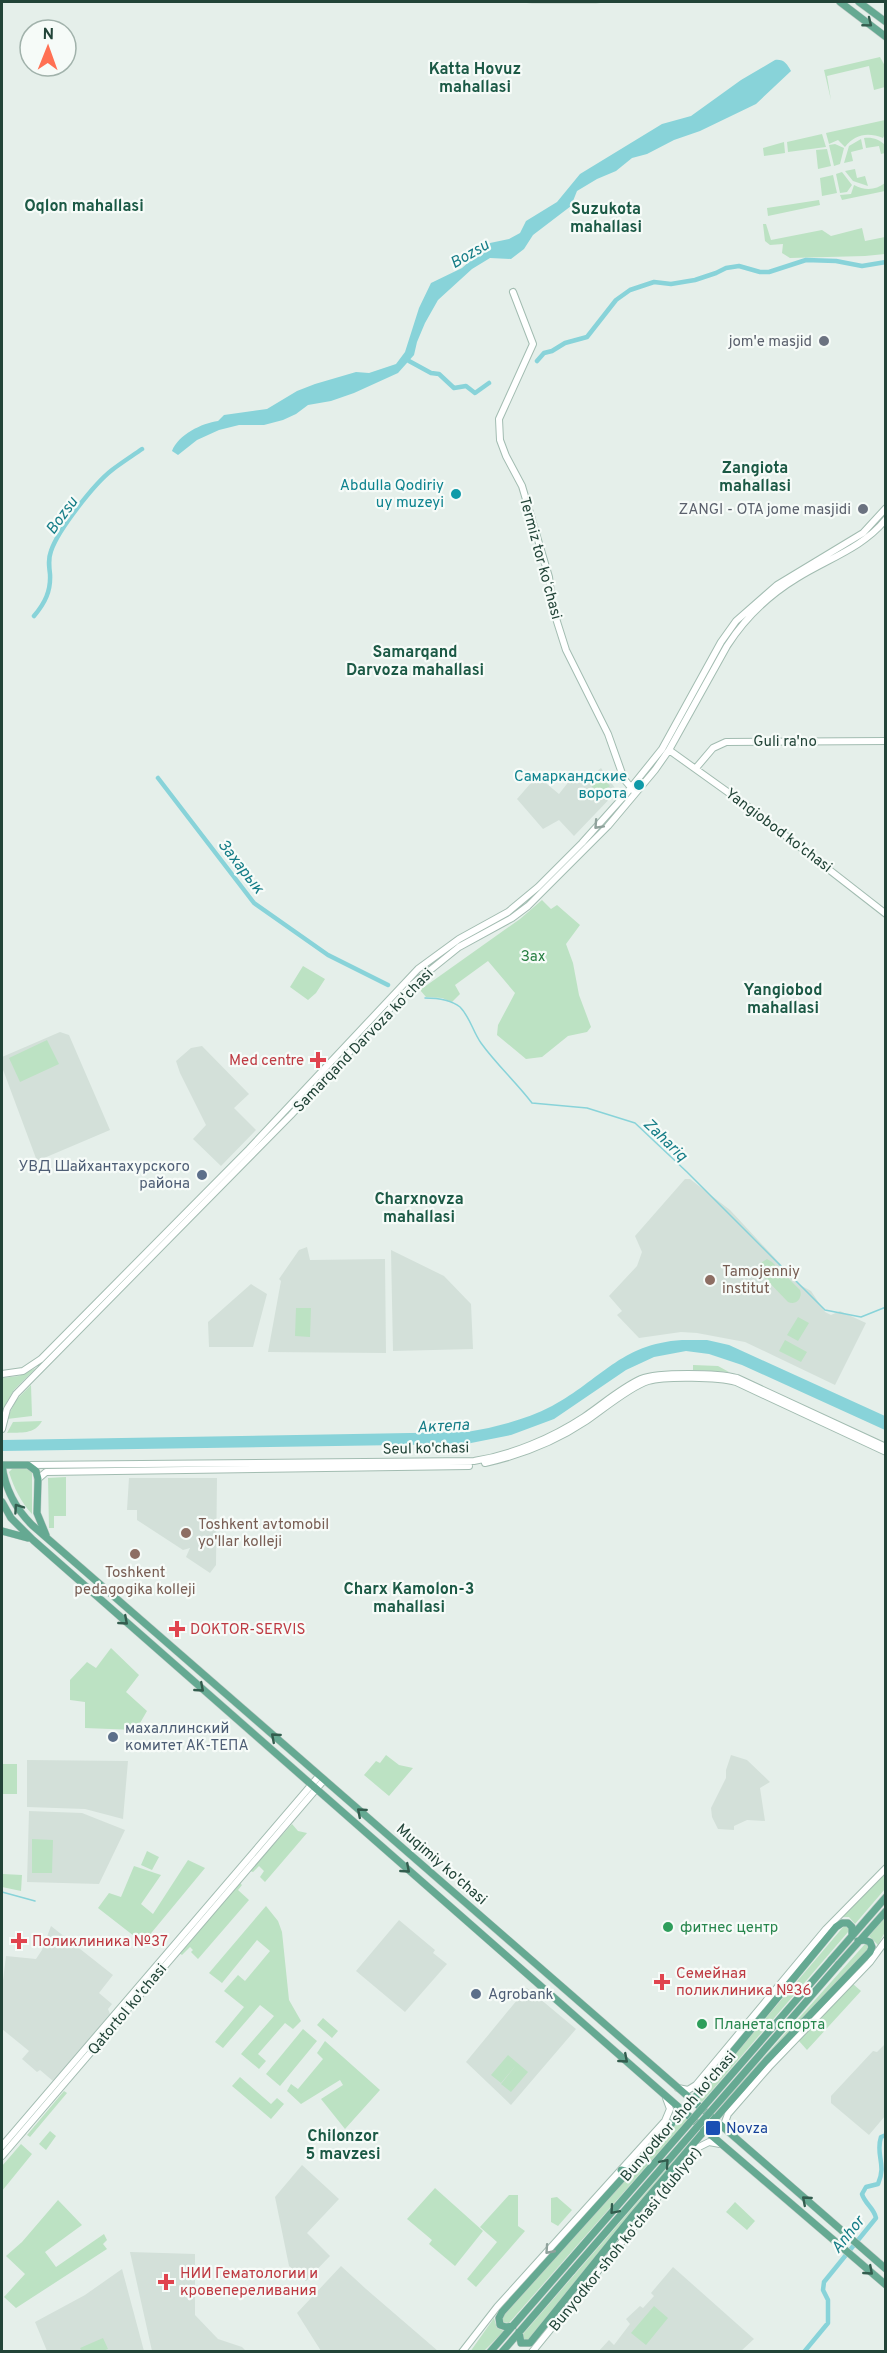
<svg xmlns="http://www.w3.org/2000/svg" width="887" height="2353" font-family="Overpass,sans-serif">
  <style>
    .built { fill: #d3e0d9 }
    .green { fill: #bce2c3 }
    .water { fill: #88d3d9 }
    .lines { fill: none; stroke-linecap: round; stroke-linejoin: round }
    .stream { stroke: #88d3d9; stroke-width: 1.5 }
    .canal { stroke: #88d3d9; stroke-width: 4.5 }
    .secondary-casing { stroke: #a2bcb1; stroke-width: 8 }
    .primary-casing { stroke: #c1cbc7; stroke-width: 8 }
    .secondary { stroke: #fff; stroke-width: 6 }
    .primary { stroke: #65a992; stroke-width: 7 }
    .primary-bridge-casing { stroke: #c1cbc7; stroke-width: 8; stroke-linecap: butt }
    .primary-bridge { stroke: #65a992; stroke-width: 7 }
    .oneway { stroke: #335d4e }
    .oneway2 { stroke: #90a29c }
    .worship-dot { fill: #6b7280; stroke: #f6fbf8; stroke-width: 2 }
    .culture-dot { fill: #0f9aa8; stroke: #f6fbf8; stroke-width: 2 }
    .health-dot { fill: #e0444e; stroke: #f6fbf8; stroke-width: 2 }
    .service-dot { fill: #5c6f8a; stroke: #f6fbf8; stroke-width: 2 }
    .education-dot { fill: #8d6e63; stroke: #f6fbf8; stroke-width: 2 }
    .leisure-dot { fill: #2e9e5b; stroke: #f6fbf8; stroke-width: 2 }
    .transit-dot { fill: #1a4fb4; stroke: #f6fbf8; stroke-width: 2 }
    .labels { text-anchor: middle; stroke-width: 4.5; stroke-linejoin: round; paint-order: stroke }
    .worship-label { font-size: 15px; fill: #5b616d; stroke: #f6fbf8; text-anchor: end }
    .culture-label { font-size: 15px; fill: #0d838f; stroke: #f6fbf8; text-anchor: end }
    .street-label { font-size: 15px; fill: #224438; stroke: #f6fbf8 }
    .park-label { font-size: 15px; fill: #277f42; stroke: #f6fbf8 }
    .health-label { font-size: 15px; fill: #be3a42; stroke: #f6fbf8; text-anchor: start }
    .service-label { font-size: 15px; fill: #4e5e75; stroke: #f6fbf8; text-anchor: start }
    .education-label { font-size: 15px; fill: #785e54; stroke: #f6fbf8; text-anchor: start }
    .leisure-label { font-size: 15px; fill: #27864d; stroke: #f6fbf8; text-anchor: start }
    .transit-label { font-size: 15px; fill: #164399; stroke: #f6fbf8; text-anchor: start }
    .neighbourhood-label { font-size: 16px; font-weight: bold; fill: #1b5945; stroke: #f6fbf8 }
    .water-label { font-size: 16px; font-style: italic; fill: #157d87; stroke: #f6fbf8 }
  </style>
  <rect width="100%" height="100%" fill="#e5efea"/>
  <path class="built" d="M521,2H605L596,4H532Z
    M601,768L617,791L574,836L559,820L543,829L517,799L530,784L541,779L559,794L574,775L585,781Z
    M60,1032L69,1035L110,1130L37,1161L2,1067V1057Z
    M202,1046L249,1094L234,1108L256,1130L221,1166L193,1139L206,1125L180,1073L176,1061L191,1048Z
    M685,1179H690L730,1210L800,1285L811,1291L825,1312L831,1315L840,1311L866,1323L835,1385L745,1342L697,1333L681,1332L639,1338L617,1315L622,1311L609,1296L637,1266L642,1252L635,1236Z
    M307,1247L310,1260L385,1259L386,1353L268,1352L281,1281L279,1279L299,1250Z
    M391,1250L444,1276L471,1304L473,1349L393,1351Z
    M251,1284L267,1294L253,1347H209L208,1322Z
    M129,1478H217L216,1565L210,1573L186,1557L190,1548L183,1550L137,1520V1510H127Z
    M731,1755L747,1760L770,1782L760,1788L765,1821L747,1820L734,1826V1830L718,1829L712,1817L711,1808L726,1778V1770Z
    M27,1760L128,1761L123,1819L85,1809L27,1807Z
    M29,1811L82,1813L125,1830L99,1884L27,1882Z
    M399,1920L435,1950L433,1953L447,1964L405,2012L356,1971Z
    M51,1926L113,1975L99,1993L112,2004L108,2009L110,2014L53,2081L40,2070L37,2072L22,2059L29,2051L2,2029V1989L6,1956L36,1959L42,1950Z
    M527,1988L576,2029L511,2105L466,2062Z
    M885,2044V2116L869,2135L831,2103V2096L873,2051L877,2052Z
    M302,2165L339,2199L307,2233L330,2256L306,2281L289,2266L275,2197Z
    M130,2252L195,2254V2315L218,2339L242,2347L246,2351H152Z
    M341,2266L366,2289L438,2351H321L297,2313Z
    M673,2267L754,2339L741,2351L598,2352L609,2340L614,2345L630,2324L626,2319L640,2306L643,2308L654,2296L651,2293Z
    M122,2269L144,2351H47L35,2322L85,2295Z"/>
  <path class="green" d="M880,57L885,66V87L874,90L869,66L827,76L831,100L824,70Z
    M885,120V134L883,138C868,132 855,134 845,147L838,140L829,144L826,133Z
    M822,134L826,147L788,152L787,142Z
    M864,138C872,137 879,139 885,145V153L881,154L879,146L866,148Z
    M861,139L863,149L851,152L853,161L844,163L849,146Z
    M784,142L785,153L764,156L763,148Z
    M835,144L844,148L840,164L834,166L829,145Z
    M827,149L831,166L818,169L816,150Z
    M855,169L857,178L865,176L868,186L853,181L845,171Z
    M842,172L852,185L847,192L840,193L836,174Z
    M833,175L837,193L822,196L820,178Z
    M885,183V191L842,200L840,195L851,194L854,185C865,191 876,190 885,183Z
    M819,200L820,205L768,216L767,208Z
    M763,224H766L771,240L822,230L831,236L862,228L865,241L885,237V254L865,256L790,258L782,253L783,244L770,245L765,241Z
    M599,773L610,786L600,795L588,782Z
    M542,900L551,909L557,905L580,925L566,944L573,963L579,995L591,1027L587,1032L568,1036L542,1057L526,1059L497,1035L498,1025L515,993L488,961L455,985L460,994L452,1002L442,998L426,997L420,990L520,919Z
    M303,966L325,979L316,993L308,1000L290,987Z
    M47,1040L59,1064L20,1082L9,1058Z
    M767,1259L772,1262L800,1290C803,1298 796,1306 788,1302L760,1273L759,1264Z
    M296,1308H311L310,1337L295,1336Z
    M798,1317L809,1323L798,1341L787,1335Z
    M785,1340L807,1352L801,1362L779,1351Z
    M693,1365L718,1366L729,1372L693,1370Z
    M36,1368L14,1390L2,1410V1378L19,1376Z
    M31,1385L32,1416L7,1419L16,1400Z
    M42,1421C34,1435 21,1432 7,1433L13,1422Z
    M12,1469H29L32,1472V1514C21,1502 14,1488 9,1472Z
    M66,1477V1516H54V1528H49L48,1478Z
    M111,1648L139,1675L126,1692L147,1711L136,1730L85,1728V1702L70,1700V1680L87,1662L96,1668Z
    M386,1755L399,1765L413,1768L389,1796L364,1775L376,1761L380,1763Z
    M2,1764H17V1794H2Z
    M292,1824L298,1831L307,1833L265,1882L260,1877L264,1871L259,1866L253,1872L250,1871Z
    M32,1839L53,1840L52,1873H32Z
    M147,1851L159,1857L152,1870L141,1865Z
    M188,1860L205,1868L143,1943L98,1908L109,1893L121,1897L134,1866L161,1875L141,1904L153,1914Z
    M885,1871V1889L855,1924L849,1917H841Z
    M3,1874L22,1875L21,1891L2,1887Z
    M239,1882L242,1885L238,1890L249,1900L198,1959L191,1952L193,1950L190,1947L182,1955L179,1953Z
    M266,1906L278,1921L282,1932L289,2000L301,2021L293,2029L285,2023L258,2054L266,2061L259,2069L241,2054L274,2016L260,2005L223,2048L215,2042L244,2007L224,1991L238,1975L245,1981L270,1951L257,1940L222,1983L209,1973Z
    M885,1915V1932L878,1945L869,1936Z
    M844,1926L848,1927V1932L702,2102L697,2099Z
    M865,1944L868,1945L869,1950L714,2113Z
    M853,1984L861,1991L807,2050L799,2041Z
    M323,2018L338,2031L332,2038L317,2025Z
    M303,2029L317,2041L280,2086L266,2074Z
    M325,2041L380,2090L345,2129L321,2099L343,2085L340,2080L301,2104L287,2091L291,2084L298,2089L323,2059L317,2053Z
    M508,2055L528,2072L511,2092L501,2084L517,2064L501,2083L491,2075Z
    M240,2077L271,2104L277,2098L284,2104L271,2119L232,2086Z
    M64,2091L67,2093L30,2137L27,2135Z
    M681,2118L688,2119L509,2323L502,2322V2317Z
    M700,2130L530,2340L525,2341L522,2336L523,2334Z
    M50,2131L56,2136L46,2150L39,2144Z
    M21,2144L32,2154L2,2191V2166Z
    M435,2188L483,2231L455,2266L429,2244L432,2240L407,2219Z
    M509,2195H518V2226L525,2231L476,2287L467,2279L497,2242L480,2227Z
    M557,2197L572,2210L558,2226L551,2222V2198Z
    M58,2200L82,2225L45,2252L56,2267L104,2234L107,2240L103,2244L107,2249L16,2308L4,2297L25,2274L6,2256L22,2242Z
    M735,2202L755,2221L747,2230L726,2212Z
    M654,2306L668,2318L646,2345L631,2333Z
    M494,2318L497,2328L504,2331L484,2351L470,2352Z
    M103,2338L108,2349L103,2351H82L80,2348Z"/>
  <path class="water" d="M775,60C784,59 787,64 791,71L756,104L700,131L674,140L647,154L632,158L616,171L597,179L577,191L571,206L533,235L524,249L511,259L490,258L472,269L438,300L425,323L417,342L414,355L398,373L354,393L331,401L308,405L296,414L283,420L264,425H239L219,430L197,440L178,455L172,451C178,435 202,423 218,421L224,415L267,409L297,391L315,384L356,372L369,373L396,364L405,352L419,308L431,283L462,268L490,243L509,239L520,233L526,221L557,202L580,174L662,124L691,116L741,80Z
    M682,1340H707L729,1345L885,1416V1430L742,1365L709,1354L686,1351L654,1357L626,1370L554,1419L511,1435L466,1444L2,1451V1440L467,1432C496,1427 525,1420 552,1406C601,1380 620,1344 682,1340Z"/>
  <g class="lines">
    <path class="stream" d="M425,998C436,998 450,999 460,1007C470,1017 473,1032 481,1043C496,1064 516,1082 532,1103L587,1108L635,1123L687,1172L825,1310L861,1317L886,1307
      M2,1892L35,1901"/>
    <path class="canal" d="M409,361L431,373L439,374L454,388L466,386L475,393L489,383
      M537,361L544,353L552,351L565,343L587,337L616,300L630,290L654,282L671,284L695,280L716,273L726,268L739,266L760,272H769L806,260L836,261L862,266L886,262
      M34,616C45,603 51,591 50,574C49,566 48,559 51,551C58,530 94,484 112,470C121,463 132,456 142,449
      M158,778L254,903L328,955L388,985
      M804,2352L828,2323V2300L823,2290L824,2282L876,2218C874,2208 865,2204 862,2194L866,2187L878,2184C887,2164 875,2155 881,2137L886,2135"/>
    <defs>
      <path id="secondary" d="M513,292L533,344L499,419L500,440L506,456L522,486L549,577L553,609L566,650L608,734L624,779L633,790
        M669,750L750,808L886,914
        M696,768L713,748L726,742L886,741
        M2,1374L23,1371L41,1359L249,1149L418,969L459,939L508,912L538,887L582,843L625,795L662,749L721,642L736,621L777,585L863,533L886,508
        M2,1429L7,1409L16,1394L291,1115L413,984L459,947L512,918L528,906L608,826L655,770L669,750L727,646C745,618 769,595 797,578C827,559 863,548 886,519
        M485,1463C521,1455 556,1441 586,1421C602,1410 631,1386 648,1381C665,1376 719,1377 736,1382L886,1452
        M28,1465L474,1461C512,1455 552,1438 584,1417C602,1405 621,1388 641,1379C658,1372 718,1373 737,1378L886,1447
        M38,1479L46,1472L469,1466
        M678,2088L688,2090L696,2085L826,1929L886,1868
        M728,2131L725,2122L728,2114L769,2067L870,1962L886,1940
        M2,2146L319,1776
        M2,2156L324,1780
        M462,2352L497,2307L665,2121L670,2109L666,2098
        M532,2352L699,2147L709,2142L720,2144"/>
      <path id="primary" d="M840,2L886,37
        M859,2L886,22
        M2,1465C5,1489 15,1508 32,1525L886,2269
        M2,1465H28L36,1471L38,1479L37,1513L46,1535
        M2,1502L11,1518L33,1540L683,2111L886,2285
        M2,1531L28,1538
        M831,1960L886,1897
        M838,1965L886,1911
        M692,2101L836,1927L842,1923H848L852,1927V1936
        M714,2120L766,2061L870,1952L872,1947L870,1942L864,1940L858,1941
        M621,2170L625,2171L626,2175
        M513,2326L506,2327L500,2325L499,2318L502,2312L683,2111
        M519,2332L521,2343H530L634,2214L705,2130
        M490,2352L565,2266
        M502,2352L572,2271"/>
    </defs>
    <use href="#secondary" class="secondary-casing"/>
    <use href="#primary" class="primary-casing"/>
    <use href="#secondary" class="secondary"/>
    <use href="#primary" class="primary"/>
    <defs>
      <path id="primary-bridge" d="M565,2266L831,1960
        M572,2271L838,1965"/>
    </defs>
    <use href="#primary-bridge" class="primary-bridge-casing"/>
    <use href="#primary-bridge" class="primary-bridge"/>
  </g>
  <defs><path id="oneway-chevron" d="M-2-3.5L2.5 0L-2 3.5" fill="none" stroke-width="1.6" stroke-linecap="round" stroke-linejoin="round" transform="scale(1.5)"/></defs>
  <g class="oneway">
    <use href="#oneway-chevron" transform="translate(868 23) rotate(39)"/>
    <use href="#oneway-chevron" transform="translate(18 1508) rotate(-125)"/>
    <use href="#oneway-chevron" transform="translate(124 1621) rotate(41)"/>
    <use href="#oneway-chevron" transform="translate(200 1688) rotate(41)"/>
    <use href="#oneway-chevron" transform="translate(275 1737) rotate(-139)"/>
    <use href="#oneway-chevron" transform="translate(361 1812) rotate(-139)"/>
    <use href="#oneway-chevron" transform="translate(406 1869) rotate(41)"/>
    <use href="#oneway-chevron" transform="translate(624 2059) rotate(41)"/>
    <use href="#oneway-chevron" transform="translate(665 2163) rotate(-49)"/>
    <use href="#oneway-chevron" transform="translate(806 2200) rotate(-139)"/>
    <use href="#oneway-chevron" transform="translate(614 2210) rotate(131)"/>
    <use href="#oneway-chevron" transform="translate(869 2271) rotate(41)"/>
  </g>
  <g class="oneway2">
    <use href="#oneway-chevron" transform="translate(598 825) rotate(133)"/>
    <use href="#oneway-chevron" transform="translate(549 2250) rotate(132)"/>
  </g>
  <g class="worship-dot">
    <circle cx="824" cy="341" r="6"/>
    <circle cx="863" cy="509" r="6"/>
  </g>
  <g class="culture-dot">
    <circle cx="456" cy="494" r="6"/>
    <circle cx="639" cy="785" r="6"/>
  </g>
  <g class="health-dot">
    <path d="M315 1051h6v6h6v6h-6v6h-6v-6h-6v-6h6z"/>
    <path d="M174 1620h6v6h6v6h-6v6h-6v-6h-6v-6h6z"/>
    <path d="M16 1932h6v6h6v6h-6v6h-6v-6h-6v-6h6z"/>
    <path d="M659 1973h6v6h6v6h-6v6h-6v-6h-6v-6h6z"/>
    <path d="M163 2273h6v6h6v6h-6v6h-6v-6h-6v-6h6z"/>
  </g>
  <g class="service-dot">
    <circle cx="202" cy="1175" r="6"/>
    <circle cx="113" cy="1737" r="6"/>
    <circle cx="476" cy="1994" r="6"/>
  </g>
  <g class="education-dot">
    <circle cx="710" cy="1280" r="6"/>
    <circle cx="186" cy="1533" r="6"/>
    <circle cx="135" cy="1554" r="6"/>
  </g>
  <g class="leisure-dot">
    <circle cx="668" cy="1927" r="6"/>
    <circle cx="702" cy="2024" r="6"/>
  </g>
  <rect class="transit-dot" x="705" y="2120" width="16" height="16" rx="3"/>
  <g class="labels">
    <g class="worship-label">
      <text x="812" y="346">jom'e masjid</text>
      <text x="851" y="514">ZANGI - OTA jome masjidi</text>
    </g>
    <g class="culture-label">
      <text x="444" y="490">Abdulla Qodiriy<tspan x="444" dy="17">uy muzeyi</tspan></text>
      <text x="627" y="781">Самаркандские<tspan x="627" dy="17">ворота</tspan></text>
    </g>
    <g class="street-label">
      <text transform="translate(541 558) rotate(75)" y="5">Termiz tor koʻchasi</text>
      <text x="785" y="746">Guli ra'no</text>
      <text transform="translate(779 830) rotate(37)" y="5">Yangiobod ko'chasi</text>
      <text transform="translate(363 1040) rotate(-46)" y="5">Samarqand Darvoza koʻchasi</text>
      <text transform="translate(426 1448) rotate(-1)" y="5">Seul ko'chasi</text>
      <text transform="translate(442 1864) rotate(41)" y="5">Muqimiy ko'chasi</text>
      <text transform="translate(127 2009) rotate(-50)" y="5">Qatortol ko'chasi</text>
      <text transform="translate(678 2116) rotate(-49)" y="5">Bunyodkor shoh ko'chasi</text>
      <text transform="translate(625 2239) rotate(-51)" y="5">Bunyodkor shoh koʻchasi (dublyor)</text>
    </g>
    <g class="park-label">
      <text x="533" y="961">Зах</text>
    </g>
    <g class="health-label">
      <text x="304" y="1065" text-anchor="end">Med centre</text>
      <text x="190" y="1634">DOKTOR-SERVIS</text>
      <text x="32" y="1946">Поликлиника №37</text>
      <text x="676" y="1978">Семейная<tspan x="676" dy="17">поликлиника №36</tspan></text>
      <text x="180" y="2278">НИИ Гематологии и<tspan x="180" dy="17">кровепереливания</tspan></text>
    </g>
    <g class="service-label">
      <text x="190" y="1171" text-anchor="end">УВД Шайхантахурского<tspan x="190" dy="17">района</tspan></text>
      <text x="125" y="1733">махаллинский<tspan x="125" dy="17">комитет АК-ТЕПА</tspan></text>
      <text x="488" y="1999">Agrobank</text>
    </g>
    <g class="education-label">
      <text x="722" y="1276">Tamojenniy<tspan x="722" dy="17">institut</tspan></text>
      <text x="198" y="1529">Toshkent avtomobil<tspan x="198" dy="17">yo'llar kolleji</tspan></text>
      <text x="135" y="1577" text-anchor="middle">Toshkent<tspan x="135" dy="17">pedagogika kolleji</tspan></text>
    </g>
    <g class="leisure-label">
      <text x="680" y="1932">фитнес центр</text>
      <text x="714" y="2029">Планета спорта</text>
    </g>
    <g class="transit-label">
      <text x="726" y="2133">Novza</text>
    </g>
    <g class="neighbourhood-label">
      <text x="475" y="74">Katta Hovuz<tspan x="475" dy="18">mahallasi</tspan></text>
      <text x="84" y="211">Oqlon mahallasi</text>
      <text x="606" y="214">Suzukota<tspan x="606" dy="18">mahallasi</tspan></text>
      <text x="755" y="473">Zangiota<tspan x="755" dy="18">mahallasi</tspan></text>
      <text x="415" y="657">Samarqand<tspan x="415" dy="18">Darvoza mahallasi</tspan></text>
      <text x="783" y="995">Yangiobod<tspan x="783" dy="18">mahallasi</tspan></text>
      <text x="419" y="1204">Charxnovza<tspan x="419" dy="18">mahallasi</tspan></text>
      <text x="409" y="1594">Charx Kamolon-3<tspan x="409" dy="18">mahallasi</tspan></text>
      <text x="343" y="2141">Chilonzor<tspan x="343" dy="18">5 mavzesi</tspan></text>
    </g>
    <g class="water-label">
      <text transform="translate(469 253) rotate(-30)" y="6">Bozsu</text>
      <text transform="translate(61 515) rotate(-54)" y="6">Bozsu</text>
      <text transform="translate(242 866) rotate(52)" y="6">Захарык</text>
      <text transform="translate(666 1139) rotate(44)" y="6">Zahariq</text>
      <text transform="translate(443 1425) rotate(-3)" y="6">Актепа</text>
      <text transform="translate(847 2234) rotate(-51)" y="6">Anhor</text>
    </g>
  </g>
  <rect width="887" height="2353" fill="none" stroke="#224438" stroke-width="6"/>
  <g transform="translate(48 48) rotate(1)"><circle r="28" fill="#f6fbf8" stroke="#a1b2ab" stroke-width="1.5"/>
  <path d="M0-4.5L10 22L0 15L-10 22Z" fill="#ff7053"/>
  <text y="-9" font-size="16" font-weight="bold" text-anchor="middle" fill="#224438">N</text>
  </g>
</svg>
